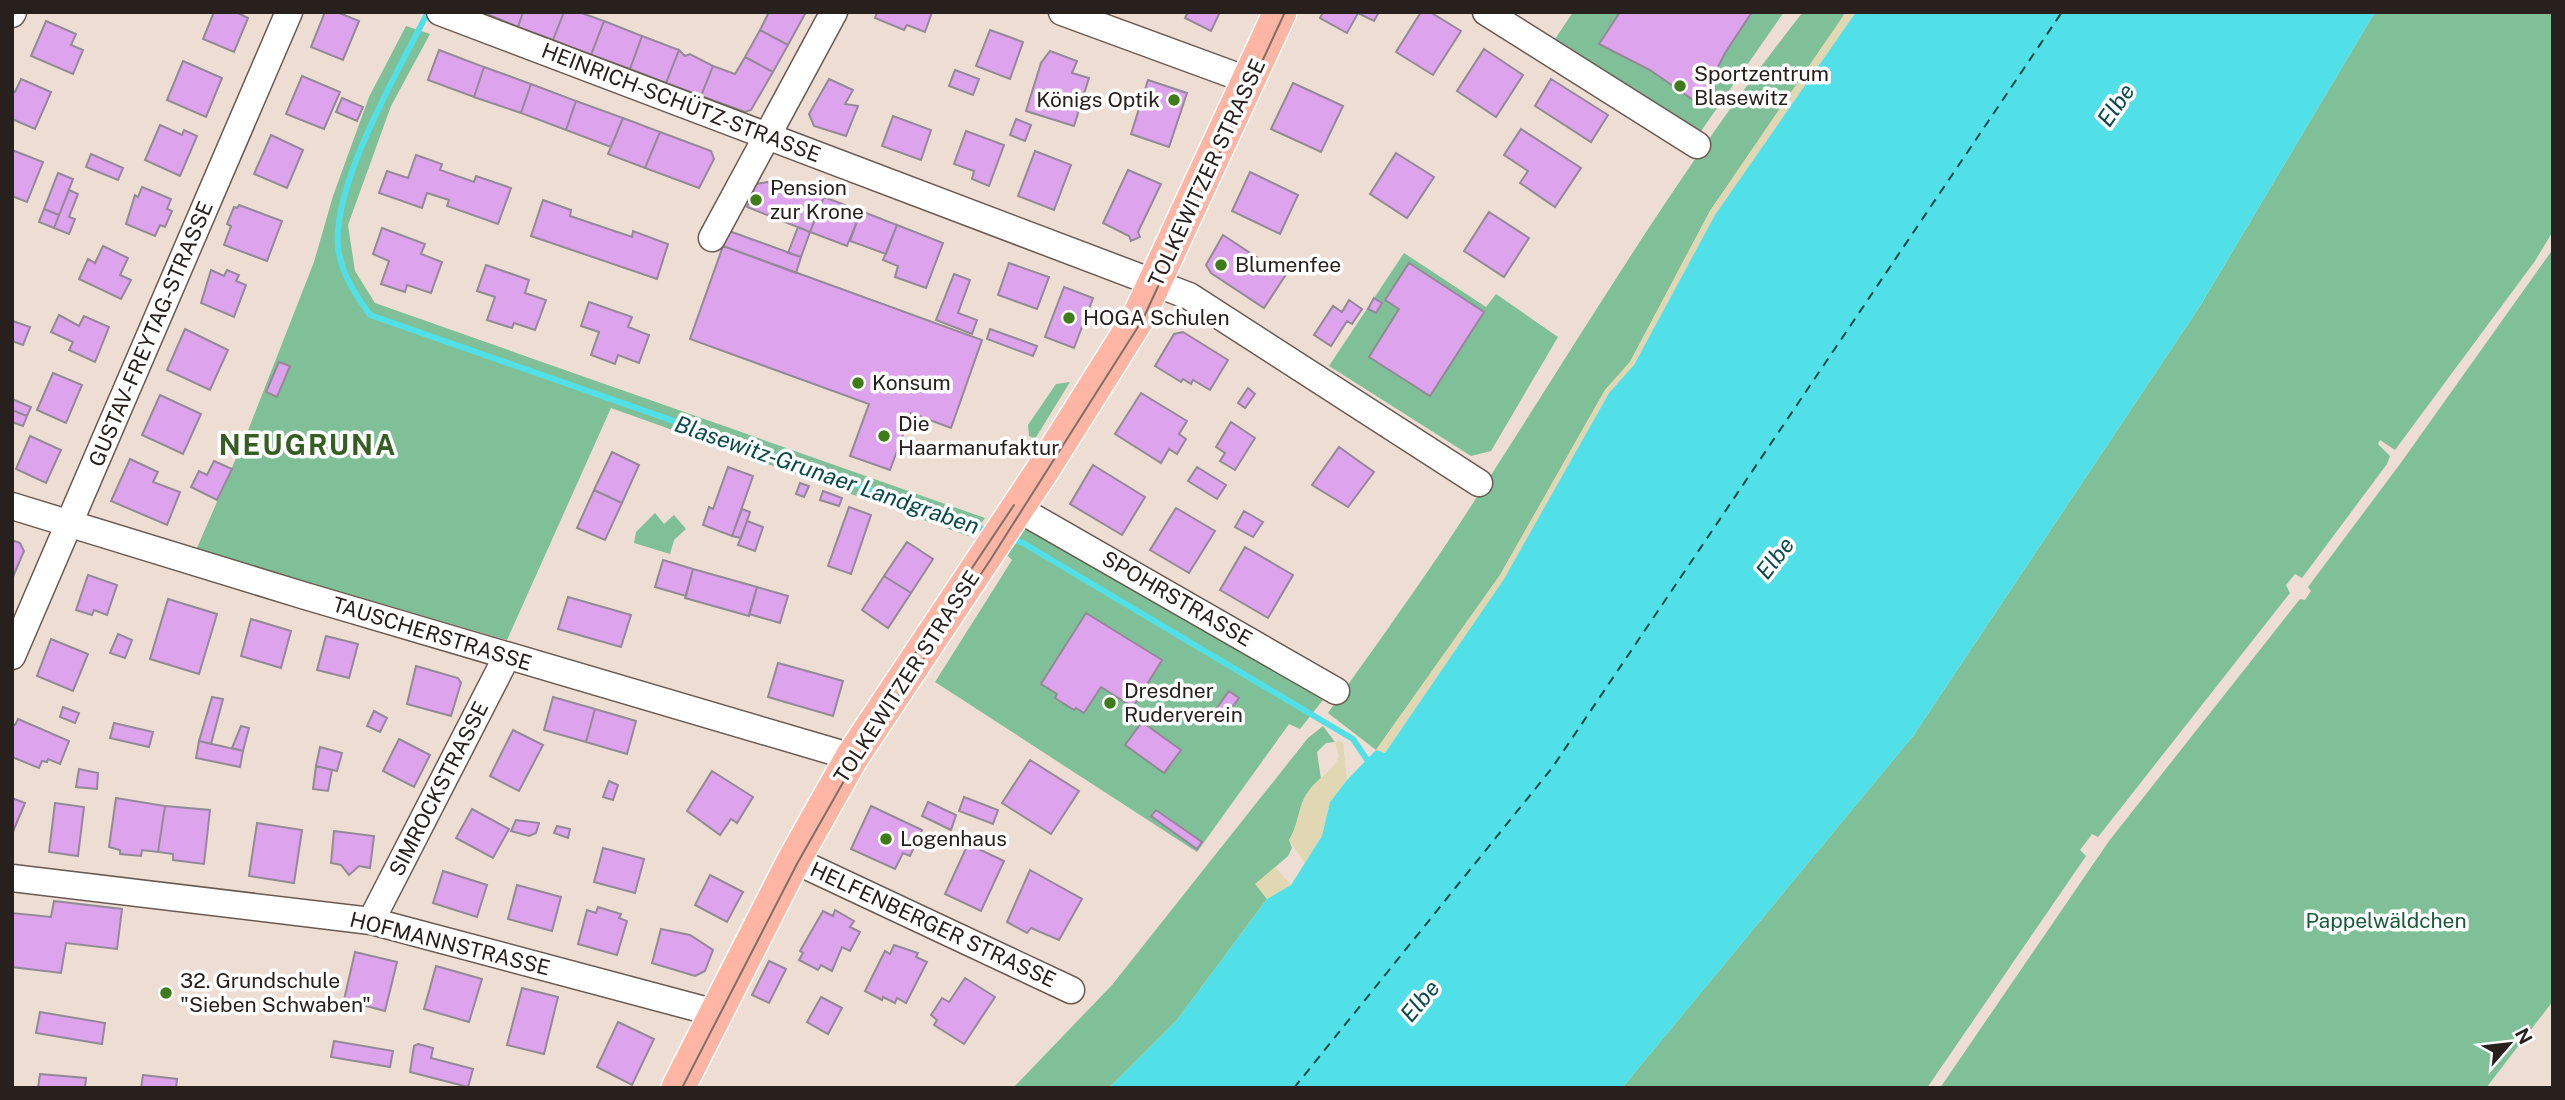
<svg xmlns="http://www.w3.org/2000/svg" width="2565" height="1100" font-family="'Public Sans',sans-serif">
  <style>
    .green { fill: #7fc098 }
    .sand { fill: #e1d7b2 }
    .water { fill: #52e0e8 }
    .lines { fill: none; stroke-linecap: round; stroke-linejoin: round }
    .stream { stroke: #52e0e8; stroke-width: 6 }
    .ferry { stroke: #094a4d; stroke-width: 2; stroke-dasharray: 9 7; stroke-linecap: butt }
    .building { fill: #dda3ec; stroke: #948997; stroke-width: 2 }
    .minor-casing { stroke: #695a51; stroke-width: 29 }
    .major-casing { stroke: #fff; stroke-width: 36 }
    .minor { stroke: #fff; stroke-width: 26 }
    .major { stroke: #feb5a3; stroke-width: 33 }
    .tram { stroke: #7c706a; stroke-width: 2 }
    .poi-dot { fill: #3e7c19; stroke: #fff; stroke-width: 2.5 }
    .labels { text-anchor: middle; stroke-width: 7; stroke-linejoin: round; paint-order: stroke }
    .poi-label { font-size: 21px; fill: #27201d; stroke: #fff; text-anchor: start }
    .street-label { font-size: 21px; fill: #27201d; stroke: #fff }
    .park-label { font-size: 21px; fill: #155b38; stroke: #fff }
    .water-label { font-size: 23px; font-style: italic; fill: #094a4d; stroke: #fff }
    .district-label { font-size: 28px; font-weight: bold; letter-spacing: 2px; fill: #365e22; stroke: #fff }
  </style>
  <rect width="100%" height="100%" fill="#eeddd2"/>
  <path class="green" d="M1573,12H1784L1699,134L1555,39Z
    M1803,12H1846L1710,211L1630,362L1605,390L1500,575L1376,750L1328,713C1366,659 1406,604 1443,549C1562,369 1669,181 1803,12Z
    M2375,12H2553V231L2535,261L2395,450L2380,440L2378,444L2390,456L2387,464L2302,578L2295,574L2286,585L2290,593L2098,837L2092,834L2080,850L2086,856L1927,1088H1622L1913,736L2200,306Z
    M406,26L430,34L391,106L348,225L355,271L375,303L985,518L971,537L611,408L507,640L196,550L247,433L314,262L333,196L369,97Z
    M2553,249V1001L2486,1088H1940L2109,841L2300,599L2305,600L2311,591L2308,587L2400,464Z
    M1404,253L1486,307L1496,294L1558,337L1491,451L1471,456L1329,366Z
    M1070,382L1035,439L1029,436L1028,425L1056,384Z
    M655,513L664,524L674,515L686,529L674,540L670,554L634,543L636,532Z
    M1028,525L1323,700L1300,729L1289,724L1197,852L935,682L1012,560L1007,555Z
    M1323,726L1335,742L1326,743L1317,752L1321,779C1301,796 1303,819 1289,840L1292,848L1288,856L1256,884L1267,899L1177,1020L1109,1088H1013L1112,985L1308,738Z"/>
  <path class="sand" d="M1846,12H1856L1715,215L1634,365L1609,393L1504,579L1385,753L1376,750L1500,575L1605,390L1630,362L1710,211Z
    M1339,741L1343,743L1347,780L1330,802L1322,836L1305,863L1289,840C1299,824 1298,803 1310,789C1320,776 1333,772 1339,756L1335,742Z
    M1275,867L1291,885L1267,899L1255,884Z"/>
  <path class="water" d="M1856,12H2375L2200,306L1913,736L1622,1088H1109L1177,1020L1267,899L1291,885L1322,836L1330,802L1347,780L1376,750L1385,753L1504,579L1609,393L1634,365L1715,215Z"/>
  <g class="lines">
    <path class="stream" d="M428,12C399,69 332,184 338,247C341,273 355,294 370,315L992,532
      M1008,538L1023,543L1353,739L1372,767"/>
    <path class="ferry" d="M1294,1088L1552,768L2062,12"/>
  </g>
  <path class="building" d="M214,12H236L248,18L234,52L203,39Z
    M325,12H337L359,21L343,60L311,47Z
    M482,12H523L518,27Z
    M523,12H564L553,40L518,27Z
    M564,12H579L604,21L591,55L553,40Z
    M769,12H806L788,45L760,30Z
    M877,12H932L925,32L907,25L904,30L875,18Z
    M1188,12H1220L1211,31L1185,18Z
    M1323,12H1379L1374,21L1358,13L1347,33L1320,18Z
    M1421,12H1430L1461,31L1433,75L1396,52Z
    M1620,12H1752L1725,53L1699,104L1650,70L1599,44Z
    M46,21L76,34L71,45L83,50L73,74L31,56Z
    M604,21L642,36L630,69L591,55Z
    M760,30L788,45L773,72L745,57Z
    M990,30L1023,42L1010,79L976,66Z
    M642,36L679,50L666,83L630,69Z
    M1484,49L1523,75L1496,117L1457,91Z
    M439,50L484,67L474,97L428,80Z
    M679,50L685,56L690,54L713,66L701,96L666,83Z
    M1050,51L1077,61L1072,73L1089,78L1074,126L1026,111L1041,63Z
    M745,57L773,72L751,110L745,112L701,96L713,66L735,74Z
    M183,61L222,78L206,117L167,100Z
    M484,67L531,84L521,113L474,97Z
    M955,70L979,79L973,95L949,86Z
    M302,76L340,92L324,129L286,114Z
    M21,79L51,92L35,129L12,119V91L15,92Z
    M829,79L853,90L845,104L858,106L846,136L814,126L809,114Z
    M1551,79L1608,115L1591,142L1535,106Z
    M1148,80L1187,93L1169,147L1131,134Z
    M1293,83L1343,106L1321,152L1271,129Z
    M531,84L576,101L566,130L521,113Z
    M342,98L363,107L357,121L336,112Z
    M576,101L623,118L611,147L566,130Z
    M893,116L931,130L921,160L882,146Z
    M623,118L660,132L645,168L608,154Z
    M1016,119L1031,125L1025,141L1010,135Z
    M160,125L182,135L184,130L197,136L180,176L145,160Z
    M1521,129L1581,168L1555,207L1520,183L1528,171L1504,155Z
    M966,131L1004,145L989,186L972,179L974,171L954,164Z
    M660,132L711,151L714,159L699,188L645,168Z
    M271,135L303,150L287,188L254,174Z
    M12,150L43,162L27,202L12,196Z
    M1035,151L1071,165L1054,210L1018,196Z
    M1396,153L1434,177L1407,218L1370,194Z
    M91,154L123,168L118,180L86,167Z
    M416,155L442,164L440,170L474,182L476,176L511,188L498,224L447,206L449,200L427,193L422,208L379,193L387,171L408,178Z
    M1128,170L1161,184L1138,232L1140,237L1131,241L1129,236L1103,223Z
    M1250,172L1298,195L1280,234L1232,211Z
    M58,173L73,179L59,215L44,209Z
    M767,182L775,186L784,182L824,197L810,232L747,207L756,184Z
    M142,187L171,199L167,209L172,211L165,227L160,225L155,236L126,224L135,195L138,197Z
    M69,190L78,194L69,217L75,219L69,234L54,228Z
    M824,197L861,211L847,246L810,232Z
    M543,200L571,210L570,216L632,237L633,231L668,244L657,279L531,236Z
    M239,205L282,221L267,261L224,245L231,226L227,224L234,207L237,208Z
    M44,209L59,215L54,228L39,222Z
    M861,211L897,225L886,254L850,241Z
    M1489,212L1529,238L1504,277L1464,251Z
    M897,225L943,243L926,288L895,277L898,266L883,260Z
    M798,227L810,232L801,257L788,253Z
    M382,228L425,244L421,254L442,262L431,293L407,285L405,292L381,284L389,261L373,254Z
    M729,231L801,257L796,273L723,246Z
    M1223,235L1285,276L1264,308L1211,273L1206,265Z
    M103,246L128,258L120,275L131,280L121,299L79,279L88,259L95,263Z
    M723,246L982,340L951,428L911,413L890,470L850,456L869,404L690,339Z
    M1009,263L1049,277L1037,309L998,295Z
    M1409,263L1484,312L1430,396L1369,357L1399,309L1385,300Z
    M486,265L529,280L525,293L546,300L535,330L514,323L512,328L487,320L495,297L477,291Z
    M211,270L224,276L227,270L239,275L236,281L246,285L234,317L201,303Z
    M954,274L970,280L958,313L977,320L972,334L936,320Z
    M1064,287L1093,298L1074,348L1045,337Z
    M1374,298L1382,303L1376,313L1368,309Z
    M1349,300L1362,309L1352,324L1347,321L1331,346L1314,335L1333,306L1342,312Z
    M589,302L632,317L628,327L649,335L639,363L618,355L615,364L591,355L599,332L581,326Z
    M59,315L79,326L84,316L109,327L95,362L69,350L73,342L51,332Z
    M13,321L30,327L23,345L12,341Z
    M185,329L228,350L210,390L167,370Z
    M990,329L1037,346L1033,356L987,339Z
    M1183,332L1228,360L1210,390L1193,380L1191,384L1183,379L1181,382L1155,366L1174,334Z
    M279,362L290,366L277,397L266,392Z
    M53,373L82,385L66,423L37,410Z
    M1248,388L1255,394L1245,408L1238,403Z
    M1141,393L1187,421L1179,434L1186,439L1177,454L1169,449L1161,463L1115,434Z
    M160,395L201,414L183,454L142,435Z
    M12,399L31,407L27,416L12,410Z
    M12,410L27,416L23,426L12,422Z
    M1231,422L1255,438L1235,470L1220,461L1225,453L1216,447Z
    M30,436L61,450L46,483L16,469Z
    M1339,447L1374,472L1348,507L1312,485Z
    M612,452L639,465L622,503L594,490Z
    M130,459L158,472L153,482L180,492L167,525L111,501Z
    M214,461L232,469L217,500L191,487L199,471L207,475Z
    M1093,465L1145,497L1122,535L1070,504Z
    M728,467L753,476L732,536L703,525L709,507L713,509Z
    M1197,467L1226,485L1217,499L1188,481Z
    M800,483L809,486L804,497L796,494Z
    M594,490L622,503L605,540L577,528Z
    M823,491L842,498L839,506L820,500Z
    M849,507L871,515L851,574L828,566Z
    M1176,508L1215,531L1189,573L1150,550Z
    M742,509L750,512L741,538L732,536Z
    M1244,511L1263,522L1253,537L1235,527Z
    M747,521L763,527L755,551L738,545Z
    M12,540L20,543L24,551L12,579Z
    M907,542L933,559L911,593L884,576Z
    M1245,547L1293,575L1268,618L1220,590Z
    M663,560L693,569L686,596L655,587Z
    M693,569L757,587L749,616L685,598Z
    M88,575L117,585L107,615L94,610L92,615L76,610Z
    M884,576L911,593L888,628L862,610Z
    M757,587L788,596L780,623L749,614Z
    M568,597L631,615L621,647L558,629Z
    M168,599L217,614L199,674L150,659Z
    M1086,613L1162,660L1133,707L1101,687L1084,713L1076,708L1074,710L1055,698L1057,694L1041,684Z
    M251,619L291,631L281,668L241,656Z
    M118,634L132,640L125,658L110,653Z
    M326,636L358,644L349,678L317,670Z
    M51,639L88,654L73,691L37,676Z
    M778,663L843,681L833,716L768,697Z
    M416,666L458,678L461,683L451,716L407,704Z
    M1229,691L1239,698L1223,719L1214,712Z
    M212,697L223,699L211,744L199,741Z
    M553,697L595,709L586,742L544,730Z
    M63,707L79,713L75,723L60,717Z
    M595,709L636,721L627,754L586,742Z
    M374,711L387,718L380,732L367,726Z
    M18,719L69,741L60,764L48,759L47,762L42,761L39,768L12,757V724L15,725Z
    M1142,722L1181,750L1164,773L1125,745Z
    M114,723L153,732L149,747L110,738Z
    M241,726L249,728L243,751L232,748Z
    M513,730L543,745L519,791L490,776Z
    M399,739L430,755L414,787L383,771Z
    M199,741L243,751L240,767L196,758Z
    M320,747L342,753L337,771L316,766Z
    M1030,760L1079,791L1051,834L1002,803Z
    M316,766L332,770L328,791L313,789Z
    M79,769L98,773L97,789L76,787Z
    M712,771L753,797L737,823L731,819L720,835L687,811Z
    M609,781L618,785L613,800L603,797Z
    M964,797L998,810L993,824L959,811Z
    M12,798L25,803L12,834Z
    M116,798L165,806L158,852L142,850L141,856L120,854V850L109,847Z
    M928,802L956,815L951,830L922,816Z
    M55,803L84,807L78,856L49,852Z
    M165,806L210,810L204,864L173,860V854L158,852Z
    M871,806L922,830L910,856L903,853L895,869L851,849Z
    M472,809L509,829L493,858L456,838Z
    M1156,810L1202,842L1197,849L1151,816Z
    M516,820L539,823L536,833L529,836L511,831Z
    M257,823L302,830L294,883L249,876Z
    M557,826L570,829L568,838L554,833Z
    M334,831L374,836L370,868L359,866L349,875L341,865L331,863Z
    M968,844L1004,861L981,911L945,894Z
    M603,848L644,859L635,893L594,882Z
    M1030,870L1082,899L1059,940L1031,928L1027,933L1007,922Z
    M443,871L487,885L477,917L433,903Z
    M710,875L743,892L727,922L695,905Z
    M517,885L561,897L552,931L508,919Z
    M54,901L122,909L117,949L66,943L61,973L12,967V913L51,917Z
    M598,907L621,914L619,918L627,921L617,955L578,944L587,910L596,913Z
    M835,910L854,921L850,927L860,932L850,951L842,947L832,971L821,965L818,970L799,960L803,953L800,951L823,911L833,916Z
    M661,929L690,935L713,950L705,971L695,976L652,963Z
    M894,945L918,953L916,957L927,962L906,1003L897,998L895,1003L883,997L882,1000L865,991L885,951L890,954Z
    M355,952L397,962L385,1011L344,1000Z
    M769,961L786,969L769,1003L752,995Z
    M436,966L482,979L469,1022L424,1009Z
    M965,978L995,997L964,1044L934,1025L937,1020L931,1015L942,998L949,1002Z
    M522,988L558,997L544,1054L507,1045Z
    M821,997L842,1008L828,1034L807,1022Z
    M40,1012L105,1023L102,1044L36,1033Z
    M618,1022L654,1039L632,1085L597,1067Z
    M334,1041L393,1051L390,1067L331,1057Z
    M418,1044L433,1048L431,1058L473,1069L468,1087L410,1072L414,1046Z
    M40,1074L86,1078L85,1088H38Z
    M143,1075L177,1079L176,1088H141Z"/>
  <g class="lines">
    <defs>
      <path id="minor" d="M440,12L1189,296L1479,483
        M1062,12L1250,81
        M1486,12L1697,145
        M12,14L13,12
        M712,238L834,12
        M12,506L302,595L852,757
        M1017,508L1336,691
        M12,656L289,12
        M794,860L1071,990
        M12,878L371,921L716,1013
        M371,921L507,656"/>
      <path id="major" d="M678,1088L794,860L852,757L1044,468L1138,318L1280,12"/>
    </defs>
    <use href="#minor" class="minor-casing"/>
    <use href="#major" class="major-casing"/>
    <use href="#minor" class="minor"/>
    <use href="#major" class="major"/>
    <path class="tram" d="M880,706L1014,505
      M682,1088L798,862L857,758L989,562L1143,319L1285,12"/>
  </g>
  <g class="poi-dot">
    <circle cx="1680" cy="86" r="7"/>
    <circle cx="1174" cy="100" r="7"/>
    <circle cx="756" cy="200" r="7"/>
    <circle cx="1221" cy="265" r="7"/>
    <circle cx="1069" cy="318" r="7"/>
    <circle cx="858" cy="383" r="7"/>
    <circle cx="884" cy="436" r="7"/>
    <circle cx="1110" cy="703" r="7"/>
    <circle cx="886" cy="839" r="7"/>
    <circle cx="166" cy="993" r="7"/>
  </g>
  <g class="labels">
    <g class="poi-label">
      <text x="1694" y="81">Sportzentrum<tspan x="1694" dy="24">Blasewitz</tspan></text>
      <text x="1160" y="107" text-anchor="end">Königs Optik</text>
      <text x="770" y="195">Pension<tspan x="770" dy="24">zur Krone</tspan></text>
      <text x="1235" y="272">Blumenfee</text>
      <text x="1083" y="325">HOGA Schulen</text>
      <text x="872" y="390">Konsum</text>
      <text x="898" y="431">Die<tspan x="898" dy="24">Haarmanufaktur</tspan></text>
      <text x="1124" y="698">Dresdner<tspan x="1124" dy="24">Ruderverein</tspan></text>
      <text x="900" y="846">Logenhaus</text>
      <text x="180" y="988">32. Grundschule<tspan x="180" dy="24">"Sieben Schwaben"</tspan></text>
    </g>
    <g class="street-label">
      <text transform="translate(681 103) rotate(21)" y="7">HEINRICH-SCHÜTZ-STRASSE</text>
      <text transform="translate(1207 173) rotate(-65)" y="7">TOLKEWITZER STRASSE</text>
      <text transform="translate(151 334) rotate(-67)" y="7">GUSTAV-FREYTAG-STRASSE</text>
      <text transform="translate(1177 599) rotate(30)" y="7">SPOHRSTRASSE</text>
      <text transform="translate(432 634) rotate(17)" y="7">TAUSCHERSTRASSE</text>
      <text transform="translate(907 677) rotate(-57)" y="7">TOLKEWITZER STRASSE</text>
      <text transform="translate(439 789) rotate(-63)" y="7">SIMROCKSTRASSE</text>
      <text transform="translate(933 925) rotate(25)" y="7">HELFENBERGER STRASSE</text>
      <text transform="translate(450 944) rotate(14)" y="7">HOFMANNSTRASSE</text>
    </g>
    <g class="park-label">
      <text x="2386" y="928">Pappelwäldchen</text>
    </g>
    <g class="water-label">
      <text transform="translate(2116 105) rotate(-55)" y="8">Elbe</text>
      <text transform="translate(827 475) rotate(19)" y="8">Blasewitz‐Grunaer Landgraben</text>
      <text transform="translate(1775 558) rotate(-52)" y="8">Elbe</text>
      <text transform="translate(1420 1001) rotate(-50)" y="8">Elbe</text>
    </g>
    <g class="district-label">
      <text x="308" y="455">NEUGRUNA</text>
    </g>
  </g>
  <rect width="2565" height="1100" fill="none" stroke="#27201d" stroke-width="28"/>
  <g transform="translate(2509 1044) rotate(62)" stroke="#ffffff" stroke-width="5" paint-order="stroke">
  <path d="M0-5L12 26L0 18L-12 26Z" fill="#27201d"/>
  <text y="-10" font-size="19" font-weight="bold" text-anchor="middle" fill="#27201d">N</text>
  </g>
</svg>
